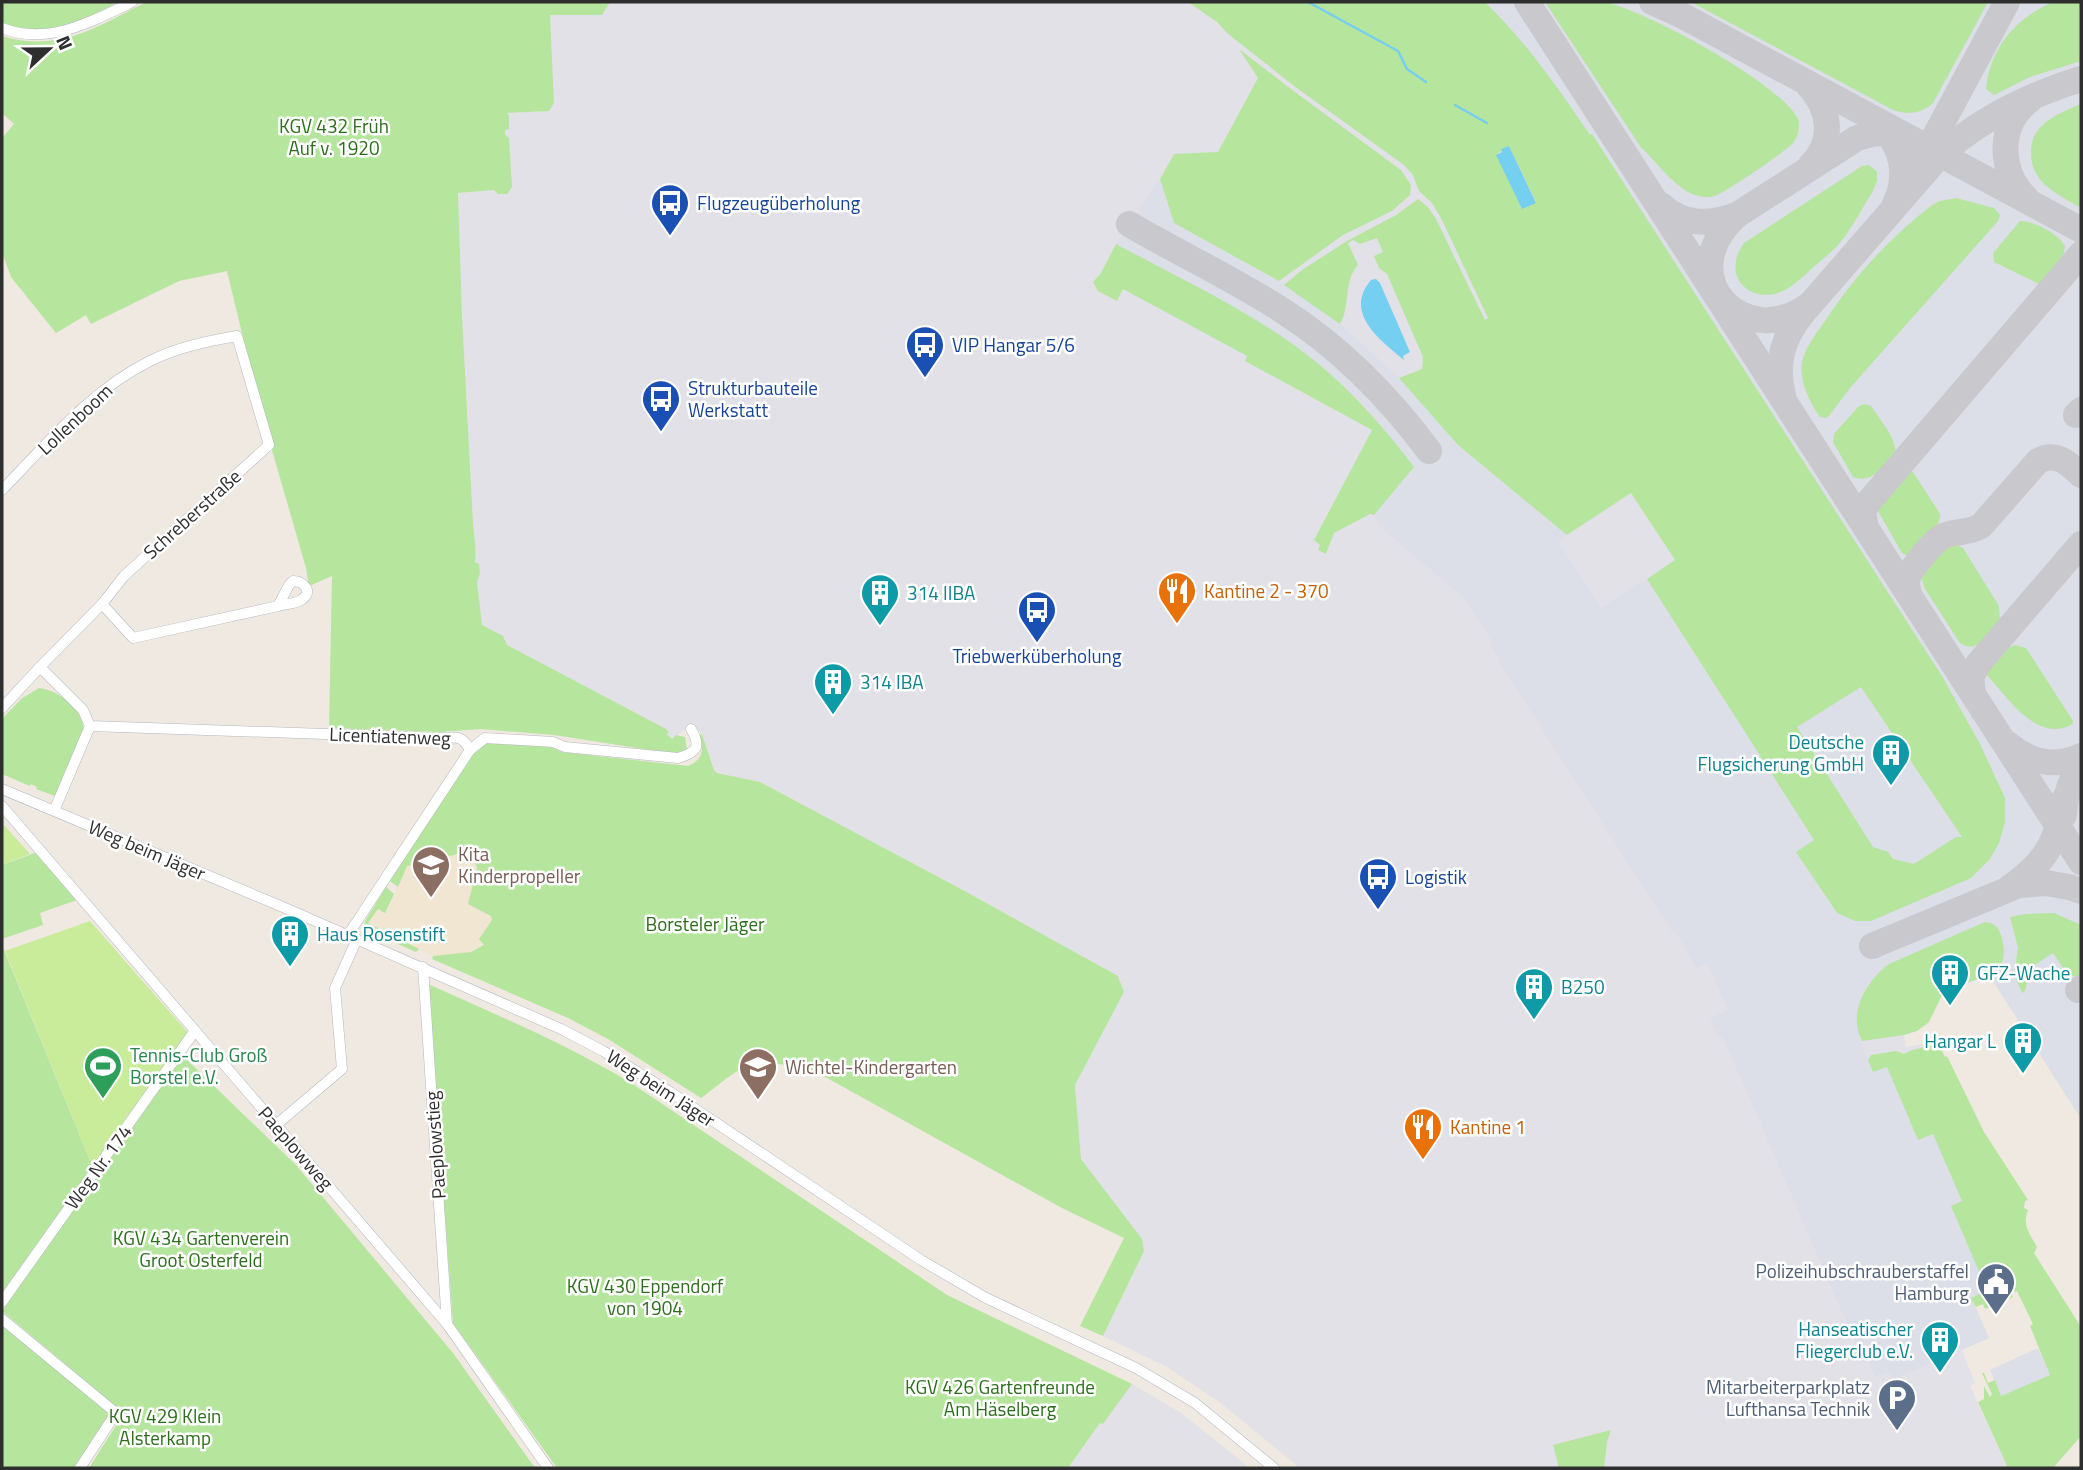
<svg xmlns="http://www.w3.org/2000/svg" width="2083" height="1470" font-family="'Titillium Web',sans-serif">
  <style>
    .industrial { fill: #e3e1e8 }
    .education { fill: #f0e6d1 }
    .airport { fill: #dcdee8 }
    .green { fill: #b6e59e; fill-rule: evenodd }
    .pitch { fill: #c9ec9a }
    .water { fill: #75cff0 }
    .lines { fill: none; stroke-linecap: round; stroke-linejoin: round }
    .stream { stroke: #75cff0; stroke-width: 2.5 }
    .taxiway { stroke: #c9c8cc; stroke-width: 26 }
    .minor-casing { stroke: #b4b7c1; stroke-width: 11 }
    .minor { stroke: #fff; stroke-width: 10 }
    .labels { text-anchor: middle; stroke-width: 5; stroke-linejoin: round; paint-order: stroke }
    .park-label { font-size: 19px; fill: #2c6e1b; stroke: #fff }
    .transit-label { font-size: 19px; fill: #164399; stroke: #fff; text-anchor: start }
    .street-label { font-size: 19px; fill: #2e2e2e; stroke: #fff }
    .food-label { font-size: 19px; fill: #c56008; stroke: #fff; text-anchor: start }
    .culture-label { font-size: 19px; fill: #0d838f; stroke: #fff; text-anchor: start }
    .education-label { font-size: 19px; fill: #785e54; stroke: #fff; text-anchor: start }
    .leisure-label { font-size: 19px; fill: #27864d; stroke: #fff; text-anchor: start }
    .service-label { font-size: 19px; fill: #4e5e75; stroke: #fff; text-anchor: end }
  </style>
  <rect width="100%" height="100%" fill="#efe9e1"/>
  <path class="industrial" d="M594,2H1208L1365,93L1643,481L1910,1034L1904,1035L1906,1047L1925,1044L1937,1039L2013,1209L2019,1287L1975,1305L1989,1338L1962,1350L1975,1383L1970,1386L2008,1468H1300L1218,1401L1167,1367L1103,1336L1144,1251L1141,1239L1081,1159L1075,1085L1124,992L1118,976L961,889L760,782L717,773L714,770L702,734L698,729L684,730L672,739L667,734L507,645L503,636L481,625L475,558L477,554L473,523L462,315L458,193L495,190L505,130L509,129L506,113L549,111L554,103L550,15H594Z
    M1132,1384L1181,1413L1250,1468H1068L1100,1423L1103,1424Z"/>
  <path class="education" d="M472,851L477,868V874L492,920L479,939L484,945L471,952L433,956L368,923L378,908L386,913L407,866Z"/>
  <path class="airport" d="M1208,2H2081V1119L1989,975L1956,988L1949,994L1944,991L1933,1011L1934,1012L1926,1026L1882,970L1864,991L1857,1019L1859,1037L1873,1072L1887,1066L1918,1139L1933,1133L1962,1201L1951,1206L1988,1291L1971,1298L1989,1338L1894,1379L1890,1371L1875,1377L1868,1360L1860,1363L1854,1349L1857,1347L1729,1051L1722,1036L1718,1037L1710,1018L1728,1010L1707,963L1696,968L1675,930L1672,932L1499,662L1500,660L1489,643L1491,640L1463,597L1378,525L1377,519L1374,515L1414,467L1249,316L1116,244L1160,179L1174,223L1282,283L1340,324L1397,376L1458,445L1567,535L1558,541L1601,608L1647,579L1814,841L1797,852L1831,906L1837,913L1855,921L1884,893L1436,178Z
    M2038,1348L2051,1375L2001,1396L1990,1370Z"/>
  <path class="green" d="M2,2H117C79,24 46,38 2,23Z
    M146,2H610L602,15H550L554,103L549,111L507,113L509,116V129L505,130V135L509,138L512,187L507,194H498L494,190L458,193L462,315L473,523C474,536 477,549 475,562L479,564L480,574L477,582L482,625L503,636L507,645L666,729L669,732L667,734L672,739L676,735L685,737L687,750L682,755L554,735L481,729L439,732L329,728L332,576L309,586L306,568L261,412L227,271L179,281L91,324L86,315L56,333L11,277L2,252V138L14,124L2,113V36C59,53 97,27 146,2Z
    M1188,2H1485C1526,42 1558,88 1590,135L1592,134L1942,676L1980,744L2005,798V822L1999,843L1990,859L1971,878L1871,921H1855L1837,913L1796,852L1814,840L1647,579L1675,560L1631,493L1567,535L1458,445L1399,378L1422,369L1423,357L1387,274L1379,268L1374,256L1383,252L1377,238L1360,244L1353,240L1348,243L1358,265C1343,281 1351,306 1340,324L1284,285L1302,270L1347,241L1396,215L1418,199L1428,207L1436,219L1485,320L1488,318L1441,218L1432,203L1419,191L1413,175L1404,165L1294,86L1227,33L1217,22ZM1509,146L1536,202L1523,209L1497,154ZM1861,687L1962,837H1956L1914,864L1893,859L1888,852L1873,847L1797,727Z
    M1545,2C1564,2 1585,0 1603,2C1638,6 1794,90 1799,123C1799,129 1798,137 1793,143C1786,151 1725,193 1714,196C1710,198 1703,197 1699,196C1678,192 1658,164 1643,149H1642Z
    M1691,2H1988L1933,103C1920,114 1910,115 1893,110Z
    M2053,2H2081V61L2030,77L1994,95L1986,89C1990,48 2016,18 2053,2Z
    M1239,49L1291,89L1401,170L1411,185L1410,195L1392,211L1343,235L1279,281L1174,223L1160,179L1174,154L1218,152L1258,78Z
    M2081,104V208C2069,201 2054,193 2044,184C2036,176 2031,165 2031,154C2030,124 2057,114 2081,104Z
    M1869,165L1877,172V181L1873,191C1862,208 1852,229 1838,245C1830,254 1819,262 1810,270C1803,277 1794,285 1785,290C1751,307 1720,276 1744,243L1862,166Z
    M1956,198L1994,208L2000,215L1998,221L1850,388L1829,416L1826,418L1820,417C1809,402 1799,380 1802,362C1805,348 1815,335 1823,324C1853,278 1889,238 1932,205L1940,201Z
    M2020,221C2034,221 2059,234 2065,246L2064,253L2045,282L2041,285L1994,262L1993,253Z
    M1116,244C1177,277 1242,307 1298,348C1343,381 1381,423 1414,467L1374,515L1370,514L1334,533L1326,554L1318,550L1320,545L1314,540L1372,430L1245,361L1247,356L1123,289L1117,301L1098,291L1093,282L1101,273Z
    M1864,404L1871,406C1879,419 1899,440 1895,456C1883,467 1871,484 1853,477L1833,442L1834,434L1859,406Z
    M1911,472H1913L1940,514C1941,528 1921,551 1908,556L1902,553L1878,511L1879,508L1904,473Z
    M1952,542L1963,548L1999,606L2000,621C1990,634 1978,655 1960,643L1925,589L1921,578L1923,570L1945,545Z
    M2015,645L2026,648L2073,721V724C2037,744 2008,698 1987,675L1986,673C1992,662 2003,650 2015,645Z
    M39,688C61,691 84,710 84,733L55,796L36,789L37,787L31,784L30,786L2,774V719L21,699Z
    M702,734L714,770L717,773L760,782L961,889L1118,976L1124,992L1075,1085L1081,1159L1142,1239L1144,1251L1103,1336L1080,1326L1124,1238L1062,1208L827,1078C797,1066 773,1058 742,1069C728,1075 714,1089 701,1098L608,1039L568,1018L432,959L433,956L471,952L484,945L479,939L492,920L491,916L468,904L477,868L471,851L407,866L398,887L390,881L482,740L544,744L562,752L688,766C703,760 704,750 699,735Z
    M35,853L77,900L40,913L43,925L2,939V865Z
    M386,887L394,894L385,913L378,909L368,923L419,949L416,952L364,929L365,921Z
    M2054,913L2081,925V975C2067,981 2061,963 2053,953L2021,974L2027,983L2025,991L2022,993L2014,974L2018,948L2010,917L2026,914Z
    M1985,922C1995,923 1998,927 2001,935C2016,986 1967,972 1949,994L1944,991L1929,1022L1917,1031L1904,1035L1862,1041C1847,1013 1867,980 1889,964Z
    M2,945L93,1168L2,1294Z
    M428,984C497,1015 566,1044 631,1083L947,1295L1132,1384L1103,1424L1100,1423L1068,1468H557L453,1323Z
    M1937,1043L1939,1045L1945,1057L1947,1056L1984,1132L2028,1200L2025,1201L2024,1208L2028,1210C2022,1225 2029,1233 2037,1247L2034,1253L2081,1327V1436L2053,1468H2008L1978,1402L1984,1399V1386L1990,1397L1992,1394L1982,1373H1984L1988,1383L1995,1380L2001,1396L2050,1375L2030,1326L2033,1324L2017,1291L2011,1293L2013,1297L1985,1309L1983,1304L1976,1307L1971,1298L1987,1290L1951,1206L1962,1201L1933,1134L1918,1140L1887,1067L1873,1072L1868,1060L1871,1055L1896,1051L1904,1054C1913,1048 1926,1048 1937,1043Z
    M183,1056L296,1165L453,1353L535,1468H89L124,1413L2,1311Z
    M2,1323L110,1414L75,1468H2Z
    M1611,1430L1607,1442L1604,1468H1559L1553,1445Z"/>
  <path class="pitch" d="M2,823L30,854L2,865Z
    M90,921L188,1033L93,1168L5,951Z"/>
  <path class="water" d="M1509,146L1536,203L1522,209L1496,155L1502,152L1501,149Z
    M1376,279L1380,283L1410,352L1403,356L1404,360C1380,340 1343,313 1371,280Z"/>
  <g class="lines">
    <path class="stream" d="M1308,2L1398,51L1407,69L1426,82
      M1455,105L1487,123"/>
    <path class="taxiway" d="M1527,2L2081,862
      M1652,2L1683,16L2081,230
      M1808,85C1830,108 1835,141 1811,165
      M1880,124C1902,146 1909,175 1895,204
      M1921,162L2007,2
      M2026,198C1999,171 1997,124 2030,100
      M1661,205C1684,226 1710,225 1737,215
      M1129,224C1180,254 1234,279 1283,311C1341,348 1388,396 1429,451
      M1809,305C1745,353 1669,277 1737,215L1857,138L1876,133L1899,135
      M1783,395C1775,365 1782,340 1801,315L1941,154C1982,118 2029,95 2081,79
      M2076,415L2081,410
      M1866,527L1863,514L1866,505L2081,254
      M1909,595C1908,589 1906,584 1908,578C1910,569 1935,540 1943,536C1955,531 1969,533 1981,526L2038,461C2056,451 2068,463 2081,475
      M1973,693L1971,677L1978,664L2081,544
      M2008,744C2029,762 2055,768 2081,756
      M2064,815C2065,796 2070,780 2081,765
      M2009,888C2047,862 2056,842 2065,798
      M1872,946L2019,885L2046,883L2069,887L2081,891
      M2078,990L2081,988"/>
    <defs>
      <path id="minor" d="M2,28C47,46 91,22 132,2
        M2,490C47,444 91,390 150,361C178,347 208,341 237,336L269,445L124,576L102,604L40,667
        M293,581C304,581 314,592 301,600C295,604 285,604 278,606L289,585Z
        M102,604L133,638L278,606
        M2,708L40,667L83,710L90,726L54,811
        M90,726L441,738C457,737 462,735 470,750
        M2,789L290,910L561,1029L603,1051L670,1092L921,1260L986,1298L1136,1368L1195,1403L1274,1468
        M2,806L447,1324L548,1468
        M348,935L470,750L485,738L553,742L565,747L678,758C696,752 702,748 691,729
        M423,967L447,1324
        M276,1125L342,1069L335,988L357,939
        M2,1302L194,1032
        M2,1319L116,1413L80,1468"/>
    </defs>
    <use href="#minor" class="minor-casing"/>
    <use href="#minor" class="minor"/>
  </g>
  <defs>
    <symbol id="bus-pin" viewBox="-11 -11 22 30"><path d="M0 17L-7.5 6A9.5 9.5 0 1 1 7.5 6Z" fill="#1a4fb4" stroke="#fff"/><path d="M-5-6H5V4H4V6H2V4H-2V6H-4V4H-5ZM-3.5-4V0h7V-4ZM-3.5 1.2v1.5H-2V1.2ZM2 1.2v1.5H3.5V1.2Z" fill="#fff"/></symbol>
    <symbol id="restaurant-pin" viewBox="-11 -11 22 30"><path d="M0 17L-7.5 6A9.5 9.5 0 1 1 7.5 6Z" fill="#e8710a" stroke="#fff"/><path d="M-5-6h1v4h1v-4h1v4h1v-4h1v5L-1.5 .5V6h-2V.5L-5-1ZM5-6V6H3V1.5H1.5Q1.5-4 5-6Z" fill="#fff"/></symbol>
    <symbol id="building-pin" viewBox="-11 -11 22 30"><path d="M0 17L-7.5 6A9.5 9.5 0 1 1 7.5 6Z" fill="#0f9aa8" stroke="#fff"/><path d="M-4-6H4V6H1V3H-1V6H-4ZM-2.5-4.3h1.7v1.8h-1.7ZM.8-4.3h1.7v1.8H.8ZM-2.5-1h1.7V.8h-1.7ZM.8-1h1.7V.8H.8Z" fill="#fff"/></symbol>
    <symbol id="school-pin" viewBox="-11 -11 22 30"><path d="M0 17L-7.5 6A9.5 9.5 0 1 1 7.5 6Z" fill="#8d6e63" stroke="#fff"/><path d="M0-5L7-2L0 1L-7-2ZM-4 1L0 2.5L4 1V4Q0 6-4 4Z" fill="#fff"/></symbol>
    <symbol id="stadium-pin" viewBox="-11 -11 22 30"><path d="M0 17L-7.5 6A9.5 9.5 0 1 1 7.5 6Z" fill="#2e9e5b" stroke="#fff"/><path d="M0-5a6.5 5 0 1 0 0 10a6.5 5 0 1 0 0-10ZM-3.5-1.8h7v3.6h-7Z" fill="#fff"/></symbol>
    <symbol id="civic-pin" viewBox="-11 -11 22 30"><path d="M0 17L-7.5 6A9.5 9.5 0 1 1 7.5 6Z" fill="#5c6f8a" stroke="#fff"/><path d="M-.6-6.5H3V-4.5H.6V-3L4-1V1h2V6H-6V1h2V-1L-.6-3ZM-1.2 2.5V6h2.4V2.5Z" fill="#fff"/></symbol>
    <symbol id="parking-pin" viewBox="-11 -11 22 30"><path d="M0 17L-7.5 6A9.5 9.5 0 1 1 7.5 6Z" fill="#5c6f8a" stroke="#fff"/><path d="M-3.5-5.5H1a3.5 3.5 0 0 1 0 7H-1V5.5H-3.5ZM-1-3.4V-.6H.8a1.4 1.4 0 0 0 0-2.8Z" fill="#fff"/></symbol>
  </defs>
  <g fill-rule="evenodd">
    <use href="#bus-pin" x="648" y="181" width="44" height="60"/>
    <use href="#bus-pin" x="903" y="323" width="44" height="60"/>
    <use href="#bus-pin" x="639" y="377" width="44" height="60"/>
    <use href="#restaurant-pin" x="1155" y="569" width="44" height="60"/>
    <use href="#building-pin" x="858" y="571" width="44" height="60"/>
    <use href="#bus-pin" x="1015" y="588" width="44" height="60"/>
    <use href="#building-pin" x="811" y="660" width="44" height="60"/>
    <use href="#building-pin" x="1869" y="731" width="44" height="60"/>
    <use href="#school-pin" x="409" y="843" width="44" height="60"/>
    <use href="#bus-pin" x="1356" y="855" width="44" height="60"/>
    <use href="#building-pin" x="268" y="912" width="44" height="60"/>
    <use href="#building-pin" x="1928" y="951" width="44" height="60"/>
    <use href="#building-pin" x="1512" y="965" width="44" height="60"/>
    <use href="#building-pin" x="2001" y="1019" width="44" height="60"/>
    <use href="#stadium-pin" x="81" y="1044" width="44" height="60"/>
    <use href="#school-pin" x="736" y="1045" width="44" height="60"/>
    <use href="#restaurant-pin" x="1401" y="1105" width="44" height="60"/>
    <use href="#civic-pin" x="1974" y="1260" width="44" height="60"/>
    <use href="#building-pin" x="1918" y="1318" width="44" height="60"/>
    <use href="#parking-pin" x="1875" y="1376" width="44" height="60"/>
  </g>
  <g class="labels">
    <g class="park-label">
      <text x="334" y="133">KGV 432 Früh<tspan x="334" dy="22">Auf v. 1920</tspan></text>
      <text x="705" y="931">Borsteler Jäger</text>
      <text x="201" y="1245">KGV 434 Gartenverein<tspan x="201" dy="22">Groot Osterfeld</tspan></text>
      <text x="645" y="1293">KGV 430 Eppendorf<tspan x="645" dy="22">von 1904</tspan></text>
      <text x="1000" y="1394">KGV 426 Gartenfreunde<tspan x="1000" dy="22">Am Häselberg</tspan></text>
      <text x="165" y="1423">KGV 429 Klein<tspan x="165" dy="22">Alsterkamp</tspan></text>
    </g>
    <g class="transit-label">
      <text x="697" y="210">Flugzeugüberholung</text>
      <text x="952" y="352">VIP Hangar 5/6</text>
      <text x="688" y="395">Strukturbauteile<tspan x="688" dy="22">Werkstatt</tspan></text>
      <text x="1037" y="663" text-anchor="middle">Triebwerküberholung</text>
      <text x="1405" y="884">Logistik</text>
    </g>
    <g class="street-label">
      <text transform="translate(75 419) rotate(-43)" y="7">Lollenboom</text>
      <text transform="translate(192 514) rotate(-42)" y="7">Schreberstraße</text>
      <text transform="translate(390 736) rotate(2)" y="7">Licentiatenweg</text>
      <text transform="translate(147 850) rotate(23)" y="7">Weg beim Jäger</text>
      <text transform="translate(661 1088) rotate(33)" y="7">Weg beim Jäger</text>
      <text transform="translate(435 1145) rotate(-94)" y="7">Paeplowstieg</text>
      <text transform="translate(296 1148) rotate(49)" y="7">Paeplowweg</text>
      <text transform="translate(98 1167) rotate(-54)" y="7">Weg Nr. 174</text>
    </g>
    <g class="food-label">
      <text x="1204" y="598">Kantine 2 - 370</text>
      <text x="1450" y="1134">Kantine 1</text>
    </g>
    <g class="culture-label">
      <text x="907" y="600">314 IIBA</text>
      <text x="860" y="689">314 IBA</text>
      <text x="1864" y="749" text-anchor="end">Deutsche<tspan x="1864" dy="22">Flugsicherung GmbH</tspan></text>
      <text x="317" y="941">Haus Rosenstift</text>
      <text x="1977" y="980">GFZ-Wache</text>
      <text x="1561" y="994">B250</text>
      <text x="1996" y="1048" text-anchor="end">Hangar L</text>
      <text x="1913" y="1336" text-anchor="end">Hanseatischer<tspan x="1913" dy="22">Fliegerclub e.V.</tspan></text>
    </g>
    <g class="education-label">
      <text x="458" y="861">Kita<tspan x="458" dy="22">Kinderpropeller</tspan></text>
      <text x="785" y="1074">Wichtel-Kindergarten</text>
    </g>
    <g class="leisure-label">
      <text x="130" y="1062">Tennis-Club Groß<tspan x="130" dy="22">Borstel e.V.</tspan></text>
    </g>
    <g class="service-label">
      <text x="1969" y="1278">Polizeihubschrauberstaffel<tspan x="1969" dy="22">Hamburg</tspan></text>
      <text x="1870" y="1394">Mitarbeiterparkplatz<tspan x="1870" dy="22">Lufthansa Technik</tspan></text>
    </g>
  </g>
  <rect width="2083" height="1470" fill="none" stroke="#2e2e2e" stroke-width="7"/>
  <g transform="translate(49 49) rotate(68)" stroke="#ffffff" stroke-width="5" paint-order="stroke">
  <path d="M0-5L12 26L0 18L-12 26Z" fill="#2e2e2e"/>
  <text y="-10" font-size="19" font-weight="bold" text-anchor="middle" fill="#2e2e2e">N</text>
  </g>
</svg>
